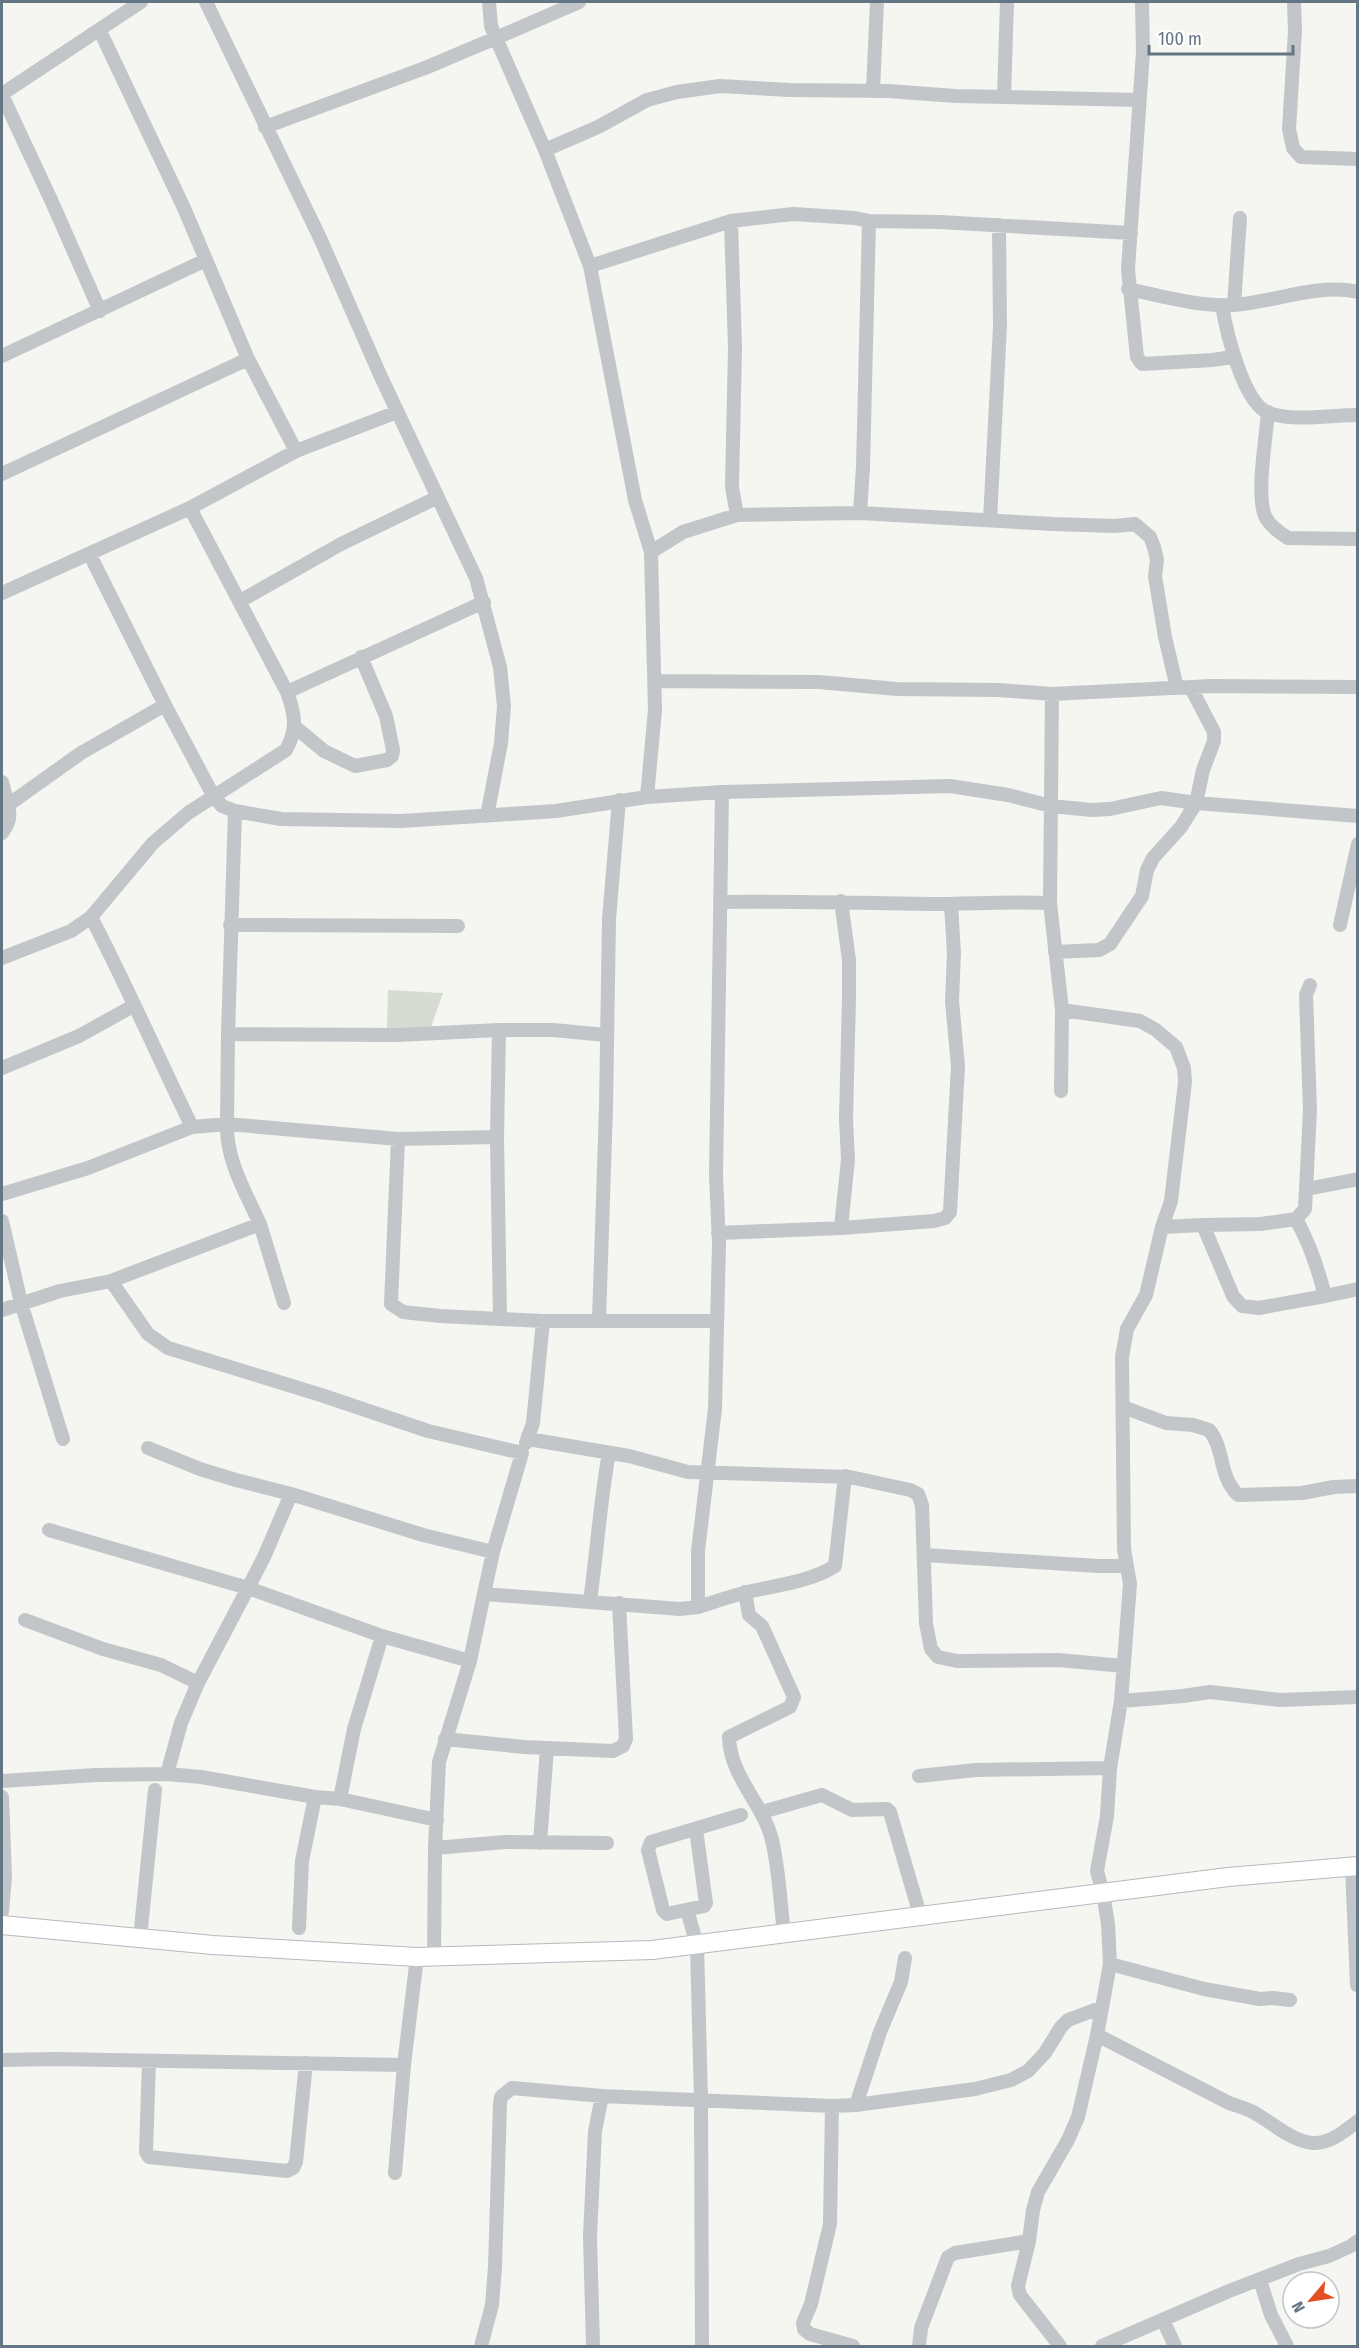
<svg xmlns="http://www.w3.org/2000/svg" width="1359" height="2348" font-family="'Fira Sans Condensed',sans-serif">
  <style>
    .grass { fill: #d6dcd2 }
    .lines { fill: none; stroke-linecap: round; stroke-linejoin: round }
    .major-casing { stroke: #b5b9bd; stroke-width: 20 }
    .minor { stroke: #c2c6c9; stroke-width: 14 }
    .major { stroke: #fff; stroke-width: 18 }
  </style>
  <rect width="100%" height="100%" fill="#f5f5f1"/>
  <path class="grass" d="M388,990L443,993L430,1030L387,1028Z"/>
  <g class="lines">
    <defs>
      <path id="major" d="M2,1925L213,1945L417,1957L652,1950L1228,1877L1358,1866"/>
    </defs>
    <use href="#major" class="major-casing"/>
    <path class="minor" d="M206,2L320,238L381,377L476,578L500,667L504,706L501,743L487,816
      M1142,2L1143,52L1128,269L1137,357L1142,364L1212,360L1233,357
      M1294,2L1295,31L1289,129L1293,148L1301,157L1358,159
      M100,31L184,208L248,359L296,451
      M873,91L877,2
      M2,94L141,2
      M2,95L52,202L100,311
      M1004,97L1007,2
      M265,127L425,68L496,38L491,26L489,2
      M545,150L496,38L579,2
      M731,221L735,347L732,487L737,515
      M1131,233L940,222L869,221L855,218L793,214L731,221L590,266L545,150L598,127L647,100L677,92L720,86L789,90L888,91L956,96L1139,100
      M590,266L635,500L651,552L655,710L647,797
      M1128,289C1162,296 1199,307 1234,305C1275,302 1316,283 1358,292
      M1222,305C1226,330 1243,404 1269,413C1296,422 1330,415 1358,415
      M1234,305L1240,218
      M2,356L206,260
      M1268,412C1266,438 1256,494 1265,516C1269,525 1280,533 1288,538L1358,539
      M2,474L248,359
      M860,513L863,467L869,221
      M990,520L1000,326L999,225
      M651,552L683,532L737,515L860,513L1053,524L1115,526L1135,524L1150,537L1154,547L1157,560L1155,576L1165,637L1177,688
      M90,555L165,705L214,797L222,806L235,811L228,1034
      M2,593L190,508L296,451L397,412
      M240,601L341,544L436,498
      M655,681L819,682L897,689L998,690L1052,694L1212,686L1358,687
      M1191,688L1214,732V741L1203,770L1196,803L1358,816
      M287,692L484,602
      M1052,694L1050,903L1062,1010L1140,1021L1156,1030L1176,1047L1184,1068L1185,1082L1171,1201L1162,1227L1146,1295L1127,1329L1122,1357L1124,1549L1130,1584L1121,1701L1110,1768L1107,1816L1097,1871L1103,1893L1108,1924L1110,1964L1097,2035L1078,2117L1068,2140L1038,2192L1033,2210L1029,2241L1018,2286L1020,2295L1060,2346
      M295,727L324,751L355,766L387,760L392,756L393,750L386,716L361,657
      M2,782L8,805L81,753L165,705
      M235,811L281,819L402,821L556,811L647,797L722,792L950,786L1008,795L1051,806L1092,810L1110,809L1161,798L1196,803L1181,827L1153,858L1147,870L1142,896L1110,944L1099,950L1055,952
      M2,833C9,823 11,817 8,805
      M720,902C790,901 860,903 931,904C971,904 1010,901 1050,903
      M91,917C127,986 158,1057 192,1127
      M230,925L458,926
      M1340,925L1358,844
      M2,958L71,931L91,917L153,843L188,813L286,750C298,729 295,714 287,692L190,508
      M499,1030H553L606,1035
      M2,1068L79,1036L133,1006
      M1061,1091L1062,1010
      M497,1137L499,1030L398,1035L228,1034L227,1124L398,1139L497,1137L500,1319
      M398,1139L391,1304L403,1312L440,1316L543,1321H716
      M1307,1189L1358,1179
      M2,1194L88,1168L192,1127L227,1124C226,1160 245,1191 260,1224
      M1296,1219C1310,1244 1318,1268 1325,1296L1358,1289
      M2,1221L21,1303L63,1439
      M1203,1225L1261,1224L1296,1219L1305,1209L1310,1110L1306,995L1310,985
      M1162,1227L1203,1225L1233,1296L1242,1306L1259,1308L1325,1296
      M841,1228L934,1221L945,1218L950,1212L958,1066L952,1001L954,953L951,904
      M718,1233L841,1228L848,1159L846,1119L849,998V960L841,901
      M111,1281L148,1334L168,1348L321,1395L428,1431L522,1453L493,1552L484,1594L680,1609L698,1607V1551L715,1409L719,1244L716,1175L722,792
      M2,1310L60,1291L111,1281L260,1224L284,1303
      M599,1320L606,1108L609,919L619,800
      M1123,1407L1166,1423L1193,1425L1209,1430C1225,1448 1218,1476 1238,1495L1302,1493L1334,1487L1358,1486
      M528,1436L534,1440L629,1456L688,1472L850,1477L910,1490L918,1494L922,1505L926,1623L931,1649L938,1657L957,1661L1058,1660L1124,1666
      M526,1443L533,1423L543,1321
      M148,1448L200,1469L236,1480L291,1494L423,1535L493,1552
      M291,1494L264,1557L248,1588L382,1636L470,1661
      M925,1555L1098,1566H1127
      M745,1592L749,1615L762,1626L794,1697L790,1707L729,1737C730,1777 763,1803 772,1840C779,1869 780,1902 784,1932
      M590,1601C597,1552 600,1502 609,1453
      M698,1607C714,1602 731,1596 748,1592C776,1585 810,1582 835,1566L845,1476
      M25,1620L103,1649L161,1665L198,1683L248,1588L49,1530
      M1121,1701L1183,1696L1210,1692L1280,1700L1358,1697
      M445,1739L524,1747L613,1751L623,1746L626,1739L619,1603
      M167,1774L201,1777L315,1797L340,1799L437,1820
      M919,1776L976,1770L1110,1768
      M2,1781L96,1775L167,1774L181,1723L198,1683
      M2,1797L5,1877L2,1912
      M340,1799L354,1729L382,1636
      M762,1812L822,1795L852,1810L887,1809L890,1812L920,1915
      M696,1829L706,1903L704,1906L667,1914L663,1910L648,1850L651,1842L741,1815
      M540,1843L547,1748
      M435,1848L505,1842L607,1843
      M1352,1867L1357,1985
      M687,1910L697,1945L701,2100L702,2346
      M299,1928L302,1861L315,1797
      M140,1938L155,1790
      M434,1957L435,1848L439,1762L470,1661L484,1594
      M1110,1964L1204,1989L1260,1999L1273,1998L1290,2000
      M1097,2035L1229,2103C1237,2106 1244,2108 1251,2111C1271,2121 1290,2141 1313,2143C1330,2144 1345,2131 1358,2121
      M2,2060L54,2059L404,2065
      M149,2061L146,2152L149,2157L287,2171L293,2168L296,2162L306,2063
      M856,2105L880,2032L901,1982L905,1958
      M832,2106L830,2224L811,2304L803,2323L804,2329L810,2334L853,2346
      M395,2173L404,2065L417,1957
      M1260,2280L1271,2315L1287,2346
      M1163,2320L1175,2346
      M481,2346L492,2305L495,2267L500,2104L501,2097L512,2088L602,2096L832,2106L856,2105L975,2089L1011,2080L1028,2071L1045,2053L1061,2027L1068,2020L1100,2008
      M593,2346L590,2236L595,2131L602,2096
      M919,2346L921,2328L948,2257L955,2253L1029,2241
      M1102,2346L1229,2291L1299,2264L1329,2256L1351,2246L1358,2241"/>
    <use href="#major" class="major"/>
  </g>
  <rect width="1359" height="2348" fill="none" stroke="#647583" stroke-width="6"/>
  <g transform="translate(1311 2300) rotate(241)"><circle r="28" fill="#ffffff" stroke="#c1c8cd" stroke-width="1.5"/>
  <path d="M0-4.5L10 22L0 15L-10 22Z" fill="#e44e23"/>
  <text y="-9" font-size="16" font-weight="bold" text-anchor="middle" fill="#647583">N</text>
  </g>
  <path d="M1149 45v9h144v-9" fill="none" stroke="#647583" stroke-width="3"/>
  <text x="1158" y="45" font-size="18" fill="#647583" stroke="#ffffff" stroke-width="4.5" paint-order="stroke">100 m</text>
</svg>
